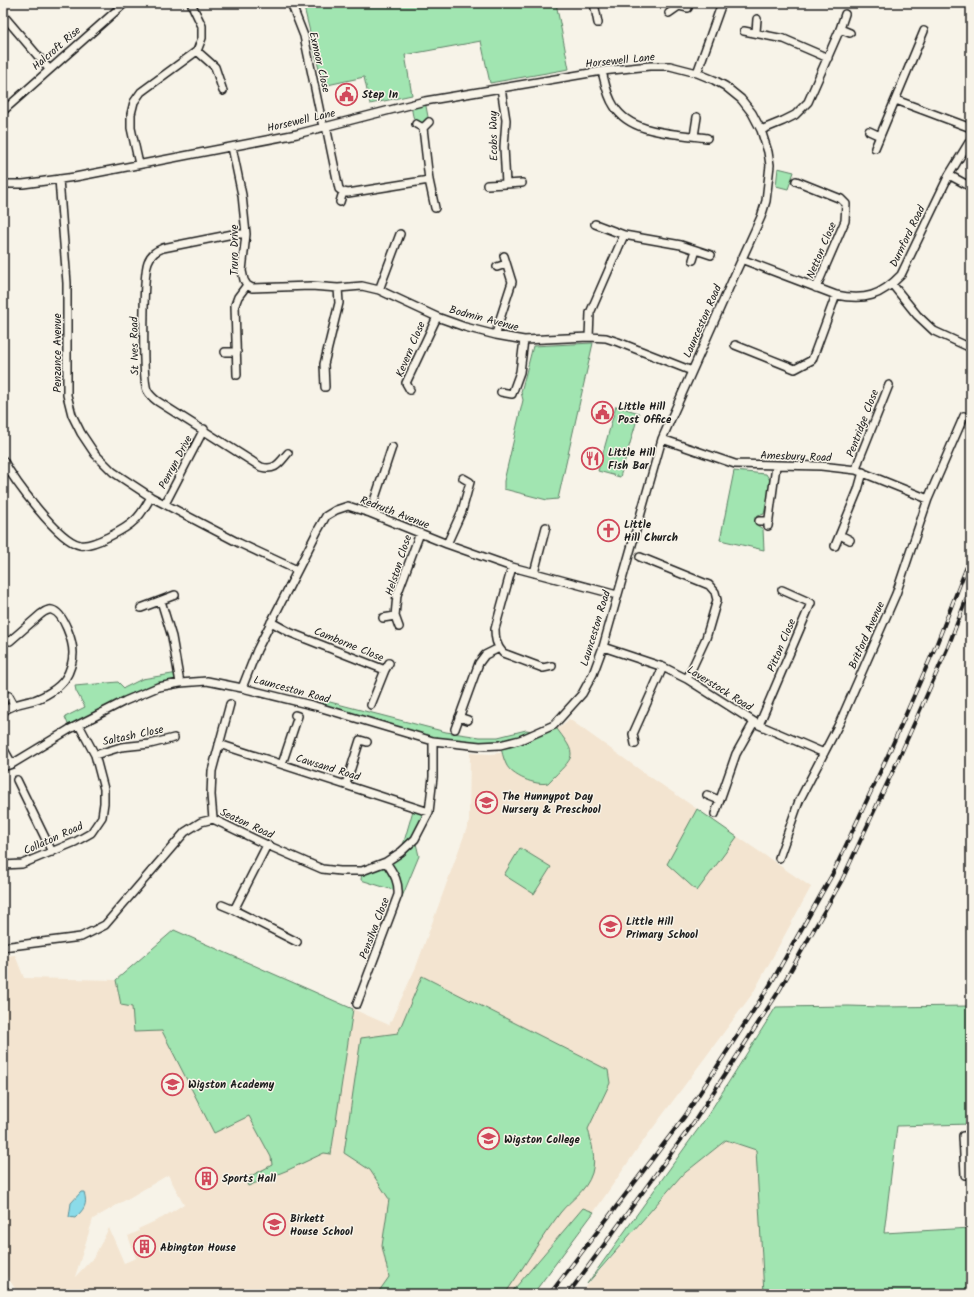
<svg xmlns="http://www.w3.org/2000/svg" width="974" height="1297" font-family="Kalam,sans-serif">
  <style>
    .built { fill: #f3e4d0; fill-rule: evenodd }
    .green { fill: #a1e5b1; stroke: #5e8066 }
    .water { fill: #8bdbe9; stroke: #5f8f97 }
    .lines { fill: none; stroke-linecap: round; stroke-linejoin: round }
    .street-casing { stroke: #1c1c1c; stroke-width: 10 }
    .secondary-casing { stroke: #1c1c1c; stroke-width: 13 }
    .street { stroke: #f7f3e8; stroke-width: 7 }
    .secondary { stroke: #f7f3e8; stroke-width: 10 }
    .rail-casing { stroke: #1c1c1c; stroke-width: 4 }
    .rail { stroke: #f7f3e8; stroke-width: 2.5; stroke-dasharray: 8; stroke-linecap: butt }
    .labels { text-anchor: middle; stroke-width: 3; stroke-linejoin: round; paint-order: stroke }
    .street-label { font-size: 11px; fill: #1c1c1c; stroke: #f7f3e8 }
    .poi-label { font-size: 11px; font-weight: bold; fill: #1c1c1c; stroke: #f7f3e8; text-anchor: start }
  </style>
  <rect width="100%" height="100%" fill="#f7f3e8"/>
  <filter id="ink" filterUnits="userSpaceOnUse"><feTurbulence type="fractalNoise" baseFrequency=".025" numOctaves="2"/><feDisplacementMap in="SourceGraphic" scale="8" xChannelSelector="R" yChannelSelector="G"/><feConvolveMatrix kernelMatrix="1 2 1 2 8 2 1 2 1" color-interpolation-filters="sRGB"/></filter>
  <g filter="url(#ink)">
    <path class="built" d="M569,719L643,772L811,887L753,993L638,1148L594,1212L533,1294H211L207,1291L199,1294H19L3,1271V956L15,955L24,978L116,980L174,930L389,1025L416,967L469,822L470,753L491,754L509,752L533,742L562,726ZM168,1175L184,1204L162,1218L138,1229L139,1231L128,1236L136,1258L124,1263L109,1228L94,1257L75,1277L93,1219Z
      M726,1140L756,1150L764,1294H580L681,1176Z"/>
    <path class="green" d="M303,3H556L569,69L490,83L481,41L405,55L412,95L370,104L364,77L323,86Z
      M425,101L429,122L423,128C412,122 413,116 411,104Z
      M778,168L794,172L788,189L776,186Z
      M593,343L558,499L547,500L504,489V481L523,400L521,392L533,346Z
      M616,406L639,413L620,477L598,471Z
      M734,471L766,474L771,482L764,514L755,517V524L763,529L764,550L720,540Z
      M178,673L180,683L158,687L70,729L65,717L85,707L76,691L75,686L118,682L124,688L142,679Z
      M326,701L446,732L480,737H498L526,730L540,732L554,725C579,758 576,754 548,783C536,786 511,776 506,764C503,758 502,751 500,745L455,744L315,706Z
      M414,807L429,812L415,839L419,856L402,897L393,890L361,880L362,871L401,852Z
      M697,809L737,837L697,891L667,864Z
      M520,848L551,867L534,894L504,875Z
      M174,930L353,1009L331,1154L324,1153L288,1170L248,1186L245,1179L272,1165L271,1157L249,1116L214,1133L162,1031L134,1032L132,1007L121,1005L116,980Z
      M422,976L608,1070L610,1083L588,1129C592,1144 596,1158 592,1173C586,1192 571,1199 560,1213C540,1239 524,1267 505,1294H377L389,1277L382,1246L389,1199L370,1170L344,1153L361,1038L398,1033Z
      M849,1006L882,1007L971,1006V1124L897,1126L884,1233L971,1228V1294H764L756,1150L726,1140L681,1176L587,1284L706,1118L776,1007Z
      M583,1208L594,1212L533,1294H510Z"/>
    <path class="water" d="M81,1192H84C88,1205 84,1209 75,1218L69,1217L71,1203Z"/>
    <g class="lines">
      <defs>
        <path id="street" d="M291,3L304,36L323,127
          M594,3L598,23
          M669,13L679,6L688,8
          M3,15L49,69
          M840,29L850,33
          M744,31L784,39L828,58
          M756,32L757,19
          M197,51L215,67L223,91
          M602,71C605,83 607,96 614,106C631,135 678,133 707,138
          M697,73L722,3
          M501,88L506,120L504,147L506,184L522,183
          M896,100L971,128
          M3,111L125,3
          M416,124L423,128L429,180
          M326,126L339,189L343,192L348,193L429,180L435,208
          M423,128L429,122
          M761,130L783,121L795,115L808,102L840,29L845,14
          M869,131L880,136
          M694,136L697,117
          M232,147L242,195L246,234L242,271L244,280L247,285L238,297L235,305L237,375
          M875,148L924,31
          M139,164L131,128V114L134,102L141,92L197,51L202,38V26L191,3
          M949,175L971,187
          M59,179L67,283V395L72,415L81,433L95,454L113,472L151,497L239,543L297,570
          M796,181L841,199L846,204L845,221L816,288
          M3,184H23L75,177L297,134L425,101L602,71L650,66H670L697,73L714,80L725,86L741,99L752,113L761,130L768,152L770,165L766,201L761,217L736,272L662,439L603,647L593,674L582,694L554,725L520,740L500,745L480,746L433,741L315,706L242,688L207,681L180,683L158,687L125,701L70,729L12,764L3,767
          M487,185L506,184
          M340,202L343,192
          M595,224L624,235
          M246,234H233L163,248C156,251 151,254 148,262C143,275 142,376 147,390C149,394 153,398 157,401L261,467C276,471 279,463 288,453
          M741,259L836,295C865,301 881,296 901,275L949,175L971,139
          M693,260L696,250
          M497,267L506,264
          M892,284L917,315L934,331L971,348
          M247,285L252,288L311,286L338,288L362,286L379,290L437,317L465,327L496,335L524,340L589,337L606,338L618,342L692,371
          M379,290L400,234
          M496,335L499,322L512,282L504,256
          M589,337L590,313L624,235L681,245L711,255
          M735,345L795,369L812,360L836,295
          M225,352H237
          M325,387L324,364L339,303L338,288
          M410,390L406,383L437,317
          M501,392L512,394L520,372L524,340
          M662,439L735,464L821,466L856,470L928,499
          M3,460C14,480 58,541 80,545C93,547 126,529 135,520C142,514 146,505 151,497
          M856,470L859,460L889,385
          M165,504L204,429
          M370,513L392,447
          M759,521H769
          M768,526L776,466
          M840,535L850,540
          M447,544L462,511L470,482L463,478
          M835,546L858,490L863,472
          M640,557L709,585L715,592L717,600L706,638L687,679
          M512,567L495,629C495,638 496,645 503,653L543,668L552,666
          M534,573L546,527
          M161,601L172,637L180,683
          M141,608L175,595
          M383,618L395,616
          M271,622L291,633L385,670L371,705
          M399,627L395,616L397,595L420,533
          M603,647L663,667L687,679L759,725L824,753
          M385,670L389,663
          M242,688L257,650L318,530L326,516L336,510L348,506L370,513L447,544L512,567L617,595
          M9,696L14,705
          M3,712C12,704 23,703 34,700C44,697 59,688 65,679C70,672 73,661 73,653C73,642 64,613 52,610C48,609 44,612 41,614L10,641
          M459,717L468,720
          M759,725L811,603L782,590
          M455,729L479,663L485,655L499,648
          M219,744L429,812
          M635,744L633,734L663,667
          M3,748L12,764
          M95,755L121,747L150,744L174,738
          M282,764L298,716L295,715
          M17,780L52,852
          M346,784L360,740L367,742
          M707,795L719,800
          M715,814L736,754L754,722
          M213,819L211,795L212,771L230,704
          M267,845L234,910L297,942
          M779,858L799,801L840,722L896,594L928,499L964,416
          M3,865L22,864L75,842L91,833L102,817L104,803V789L95,755L79,725
          M222,905L234,910
          M3,947L81,937L105,925L185,832L201,822L213,819L267,845L322,869L340,871H362L386,862L401,852L415,839L429,812L433,777V741
          M357,1004L398,895C399,880 393,873 386,862
          M965,1175L963,1136L971,1135"/>
        <path id="secondary" d="M3,1291L5,1294"/>
      </defs>
      <use href="#street" class="street-casing"/>
      <use href="#secondary" class="secondary-casing"/>
      <use href="#street" class="street"/>
      <use href="#secondary" class="secondary"/>
      <defs>
        <path id="rail" d="M550,1294L685,1116L770,985L832,875L888,755L937,643L971,556
          M568,1294L694,1122L779,991L842,880L898,760L948,647L971,587"/>
      </defs>
      <use href="#rail" class="rail-casing"/>
      <use href="#rail" class="rail"/>
    </g>
  </g>
  <defs>
    <symbol id="civic-ring" viewBox="-11 -11 22 22"><circle r="9.5" fill="#f7f3e8" stroke="#d1495b" stroke-width="1.5"/><path d="M-.6-6.5H3V-4.5H.6V-3L4-1V1h2V6H-6V1h2V-1L-.6-3ZM-1.2 2.5V6h2.4V2.5Z" fill="#d1495b"/></symbol>
    <symbol id="restaurant-ring" viewBox="-11 -11 22 22"><circle r="9.5" fill="#f7f3e8" stroke="#d1495b" stroke-width="1.5"/><path d="M-5-6h1v4h1v-4h1v4h1v-4h1v5L-1.5 .5V6h-2V.5L-5-1ZM5-6V6H3V1.5H1.5Q1.5-4 5-6Z" fill="#d1495b"/></symbol>
    <symbol id="church-ring" viewBox="-11 -11 22 22"><circle r="9.5" fill="#f7f3e8" stroke="#d1495b" stroke-width="1.5"/><path d="M-1.2-6h2.4v3.5h3.3v2.4h-3.3V6h-2.4V-.1h-3.3v-2.4h3.3Z" fill="#d1495b"/></symbol>
    <symbol id="school-ring" viewBox="-11 -11 22 22"><circle r="9.5" fill="#f7f3e8" stroke="#d1495b" stroke-width="1.5"/><path d="M0-5L7-2L0 1L-7-2ZM-4 1L0 2.5L4 1V4Q0 6-4 4Z" fill="#d1495b"/></symbol>
    <symbol id="building-ring" viewBox="-11 -11 22 22"><circle r="9.5" fill="#f7f3e8" stroke="#d1495b" stroke-width="1.5"/><path d="M-4-6H4V6H1V3H-1V6H-4ZM-2.5-4.3h1.7v1.8h-1.7ZM.8-4.3h1.7v1.8H.8ZM-2.5-1h1.7V.8h-1.7ZM.8-1h1.7V.8H.8Z" fill="#d1495b"/></symbol>
  </defs>
  <g fill-rule="evenodd">
    <use href="#civic-ring" x="334" y="82" width="25" height="25"/>
    <use href="#civic-ring" x="590" y="400" width="25" height="25"/>
    <use href="#restaurant-ring" x="580" y="446" width="25" height="25"/>
    <use href="#church-ring" x="596" y="518" width="25" height="25"/>
    <use href="#school-ring" x="474" y="790" width="25" height="25"/>
    <use href="#school-ring" x="598" y="914" width="25" height="25"/>
    <use href="#school-ring" x="160" y="1072" width="25" height="25"/>
    <use href="#school-ring" x="476" y="1126" width="25" height="25"/>
    <use href="#building-ring" x="194" y="1166" width="25" height="25"/>
    <use href="#school-ring" x="262" y="1212" width="25" height="25"/>
    <use href="#building-ring" x="132" y="1234" width="25" height="25"/>
  </g>
  <g class="labels">
    <g class="street-label">
      <text transform="translate(56 48) rotate(-41)" y="4">Halcroft Rise</text>
      <text transform="translate(620 60) rotate(-6)" y="4">Horsewell Lane</text>
      <text transform="translate(320 62) rotate(77)" y="4">Exmoor Close</text>
      <text transform="translate(301 120) rotate(-13)" y="4">Horsewell Lane</text>
      <text transform="translate(493 136) rotate(-91)" y="4">Ecobs Way</text>
      <text transform="translate(907 236) rotate(-64)" y="4">Durnford Road</text>
      <text transform="translate(234 250) rotate(-90)" y="4">Truro Drive</text>
      <text transform="translate(821 250) rotate(-67)" y="4">Netton Close</text>
      <text transform="translate(484 318) rotate(15)" y="4">Bodmin Avenue</text>
      <text transform="translate(702 321) rotate(-66)" y="4">Launceston Road</text>
      <text transform="translate(134 346) rotate(-91)" y="4">St Ives Road</text>
      <text transform="translate(410 349) rotate(-67)" y="4">Kevern Close</text>
      <text transform="translate(57 353) rotate(-90)" y="4">Penzance Avenue</text>
      <text transform="translate(862 423) rotate(-69)" y="4">Pentridge Close</text>
      <text transform="translate(796 456) rotate(2)" y="4">Amesbury Road</text>
      <text transform="translate(175 462) rotate(-62)" y="4">Penryn Drive</text>
      <text transform="translate(395 512) rotate(21)" y="4">Redruth Avenue</text>
      <text transform="translate(398 565) rotate(-72)" y="4">Helston Close</text>
      <text transform="translate(595 628) rotate(-73)" y="4">Launceston Road</text>
      <text transform="translate(866 635) rotate(-66)" y="4">Britford Avenue</text>
      <text transform="translate(349 644) rotate(22)" y="4">Camborne Close</text>
      <text transform="translate(781 645) rotate(-67)" y="4">Pitton Close</text>
      <text transform="translate(720 688) rotate(32)" y="4">Laverstock Road</text>
      <text transform="translate(292 689) rotate(15)" y="4">Launceston Road</text>
      <text transform="translate(133 735) rotate(-12)" y="4">Saltash Close</text>
      <text transform="translate(328 767) rotate(17)" y="4">Cawsand Road</text>
      <text transform="translate(247 823) rotate(25)" y="4">Seaton Road</text>
      <text transform="translate(53 838) rotate(-24)" y="4">Collaton Road</text>
      <text transform="translate(374 928) rotate(-69)" y="4">Pensilva Close</text>
    </g>
    <g class="poi-label">
      <text x="362" y="98">Step In</text>
      <text x="618" y="410">Little Hill<tspan x="618" dy="13">Post Office</tspan></text>
      <text x="608" y="456">Little Hill<tspan x="608" dy="13">Fish Bar</tspan></text>
      <text x="624" y="528">Little<tspan x="624" dy="13">Hill Church</tspan></text>
      <text x="502" y="800">The Hunnypot Day<tspan x="502" dy="13">Nursery &amp; Preschool</tspan></text>
      <text x="626" y="925">Little Hill<tspan x="626" dy="13">Primary School</tspan></text>
      <text x="188" y="1088">Wigston Academy</text>
      <text x="504" y="1143">Wigston College</text>
      <text x="222" y="1182">Sports Hall</text>
      <text x="290" y="1222">Birkett<tspan x="290" dy="13">House School</tspan></text>
      <text x="160" y="1251">Abington House</text>
    </g>
  </g>
  <rect width="974" height="1297" fill="none" stroke="#f7f3e8" stroke-width="16"/>
  <rect x="8" y="8" width="958" height="1281" fill="none" stroke="#1c1c1c" stroke-width="1.5" filter="url(#ink)"/>
</svg>
